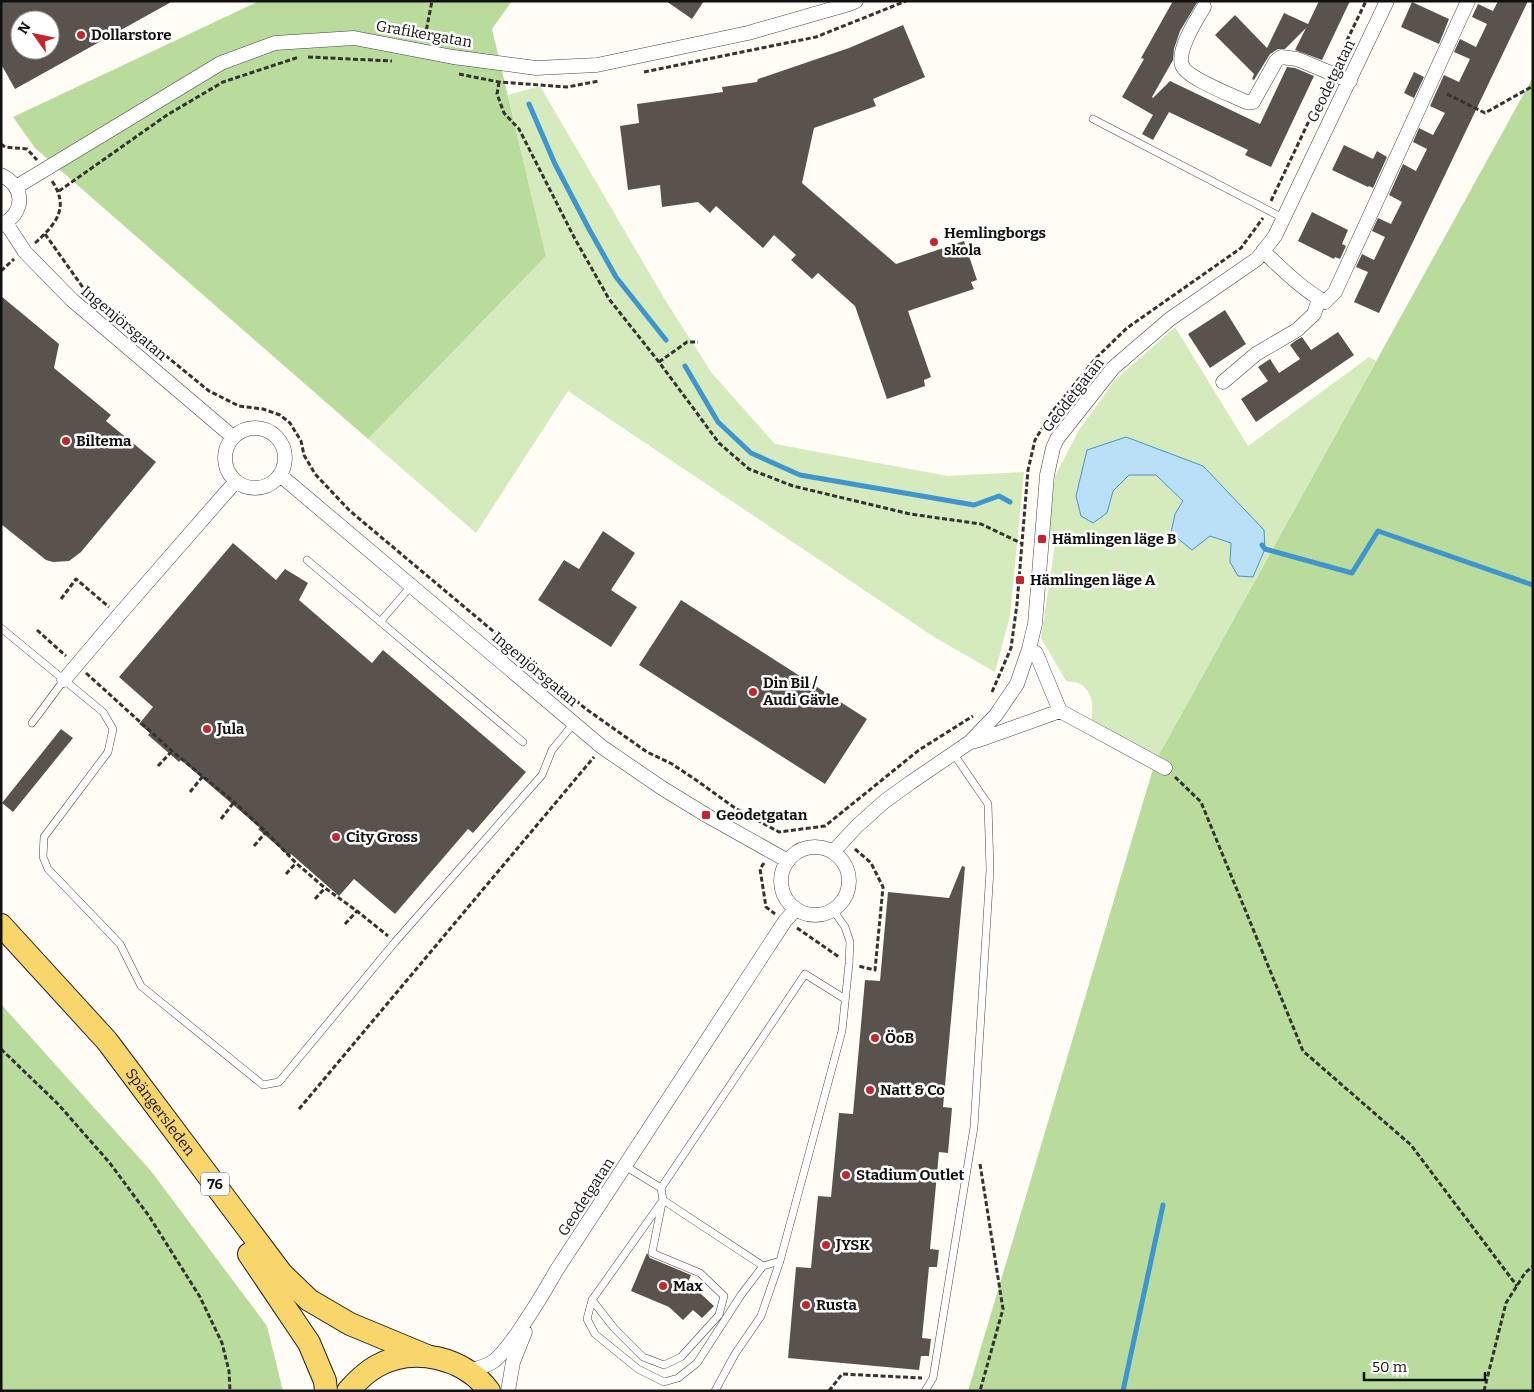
<svg xmlns="http://www.w3.org/2000/svg" width="1534" height="1392" font-family="Bitter,serif">
  <style>
    .green { fill: #d5ebbd; fill-rule: evenodd }
    .forest { fill: #b9dc9c }
    .water { fill: #b9e0f7; stroke: #3f96cf }
    .lines { fill: none; stroke-linecap: round; stroke-linejoin: round }
    .stream { stroke: #3f96cf; stroke-width: 5 }
    .building { fill: #5a524d; fill-rule: evenodd }
    .service-casing { stroke: #444; stroke-width: 8 }
    .minor-casing { stroke: #444; stroke-width: 15 }
    .primary-casing { stroke: #222; stroke-width: 24 }
    .path { stroke: #333; stroke-width: 3; stroke-dasharray: 5 2.5; stroke-linecap: butt }
    .service { stroke: #fff; stroke-width: 7 }
    .minor { stroke: #fff; stroke-width: 14 }
    .primary { stroke: #f9d66b; stroke-width: 22 }
    .poi-dot { fill: #c4262e; stroke: #fff; stroke-width: 2 }
    .labels { text-anchor: middle; stroke-width: 5; stroke-linejoin: round; paint-order: stroke }
    .shield { fill: #fff; stroke: #585858; stroke-width: 1 }
    .shield-label { font-size: 14px; font-weight: bold; fill: #111 }
    .street-label { font-size: 15px; fill: #111; stroke: #fff }
    .poi-label { font-size: 15px; font-weight: bold; fill: #111; stroke: #fff; text-anchor: start }
  </style>
  <rect width="100%" height="100%" fill="#fffdf5"/>
  <path class="green" d="M540,86L664,298L711,372L775,444L948,476L1024,472L1010,616L995,672L934,637L568,391L476,533L368,439L546,256L508,95Z
    M1175,327L1248,446L1369,357L1376,361L1155,762L1090,727C1093,712 1096,691 1078,683C1075,682 1070,682 1066,681L1041,638L1056,538H1047L1055,476L1079,430L1115,380ZM1126,438L1265,549L1253,577L1238,576L1230,562L1231,543L1210,536L1191,550L1175,514L1183,501L1156,475H1129L1113,491L1107,513Z"/>
  <path class="forest" d="M259,1H512L492,29L546,256L368,439L35,148L13,117Z
    M1533,77V1391H968L1155,762Z
    M1,1004L151,1171L267,1326L283,1391H1Z"/>
  <path class="water" d="M1126,437L1203,466L1264,530L1265,549L1253,577L1238,576L1230,562L1231,543L1210,536L1192,550L1171,533L1175,514L1183,501L1156,475H1129L1113,491L1107,513L1093,523L1081,516L1076,496L1087,450Z"/>
  <g class="lines">
    <path class="stream" d="M529,104L555,164L589,229L616,277L666,340
      M685,366L718,422L751,453L800,475L974,505L999,496L1010,502
      M1262,545L1265,549L1352,573L1378,531L1533,585
      M1123,1391L1163,1205"/>
  </g>
  <path class="building" d="M1,1H173L15,89L1,64ZM20,20H50V50H20Z
    M666,1H704L692,19Z
    M1173,1H1198L1180,31L1174,49L1173,60L1152,97L1153,98L1170,81L1260,124L1287,67L1295,68L1314,76L1271,167L1245,155L1248,150L1169,112L1153,140L1142,134L1153,115L1122,97L1144,59L1141,58Z
    M1319,1H1350L1322,60L1295,50L1306,28L1285,49H1278L1270,54L1254,80L1252,79L1254,74L1215,35L1235,15L1267,48L1284,13L1308,24Z
    M1498,1H1528L1379,313L1354,302L1368,272L1356,267L1362,254L1374,260L1385,237L1372,231L1378,218L1391,224L1402,202L1389,195L1403,164L1416,171L1427,149L1413,142L1419,128L1433,135L1445,113L1430,106L1444,75L1459,82L1470,59L1454,52L1460,39L1476,47L1487,24L1472,17L1478,4L1493,11Z
    M1412,2L1449,19L1439,44L1401,27Z
    M903,25L925,77L873,99L876,106L814,128L802,183L896,264L964,241L977,280L971,282L974,289L908,311L931,377L924,380L925,386L887,399L855,306L818,273L812,279L791,260L796,255L774,235L763,248L716,206L710,213L698,202L662,207L660,185L628,190L620,126L639,123L637,104L723,92L722,87L757,82L758,79L849,48Z
    M1414,72L1424,77L1414,98L1404,93Z
    M1344,145L1373,159L1377,151L1387,157L1373,188L1369,186L1368,187L1332,170Z
    M1312,212L1348,230L1342,244L1346,246L1340,259L1335,257L1334,259L1298,241Z
    M1,296L59,344L54,368L111,415L106,421L156,462L81,552L69,561L53,562L46,560L1,524Z
    M1225,310L1246,344L1210,368L1188,334Z
    M1338,332L1354,355L1256,422L1241,399L1268,381L1258,367L1270,359L1279,373L1300,359L1290,345L1295,341L1302,337L1311,350Z
    M603,531L635,553L611,590L637,607L611,647L538,600L564,560L579,569Z
    M233,543L276,580L285,569L308,583L299,600L372,663L383,650L526,772L473,833L468,829L395,914L354,879L339,896L291,854L289,856L258,829L260,828L181,760L179,762L148,735L150,733L139,724L153,707L119,677Z
    M681,600L867,719L825,784L639,665Z
    M61,729L73,738L13,812L2,803Z
    M962,866L965,867L943,1107L952,1108L948,1153L939,1152L930,1249L939,1250L937,1267H929L922,1338L931,1339L929,1356H921L919,1370L788,1358L796,1267L811,1268L818,1196L831,1197L839,1113L853,1114L865,980L880,981L888,892L949,898Z
    M647,1253L650,1258L691,1275L688,1282L714,1306L702,1318L693,1310L683,1320L669,1307L631,1291Z"/>
  <g class="lines">
    <defs>
      <path id="service" d="M1093,119L1283,218
        M307,560L523,742
        M380,622L411,586
        M1,628L103,712L113,729L108,752L44,837L43,857L48,869L120,944L141,986L263,1085L279,1082L395,942L542,775L552,750L574,723
        M32,723L64,680
        M625,1166L661,1188L663,1200L763,1266L780,1261
        M661,1188L805,974L845,999
        M663,1200L592,1300L587,1319L595,1334L638,1369L664,1382L678,1378L697,1363L741,1295L763,1266
        M592,1300L614,1328L643,1357L664,1365L681,1357L719,1315L724,1296L700,1273L652,1253L662,1203
        M715,1391L735,1354L761,1316L780,1261L842,1031L849,964L850,942L845,927L833,910
        M925,1391L933,1378L974,1127L990,870L988,804L953,753"/>
      <path id="minor" d="M1204,7C1196,20 1177,50 1182,65C1186,78 1232,95 1246,102H1253L1276,61L1281,57L1297,59L1350,81
        M1,175C26,187 25,213 1,225
        M16,187L221,63L275,43L354,38L453,57L536,68L597,65L748,33L849,4L856,1
        M6,223L25,252L72,300L233,437
        M1263,251C1282,269 1302,289 1325,302L1335,292L1468,1
        M1223,382L1256,354L1297,330L1314,314L1319,299
        M225 458a30 30 0 1 1 60 0a30 30 0 1 1-60 0Z
        M280,475L602,747L662,788L706,815L788,861
        M1029,649L1036,653L1060,711
        M64,680L119,615L236,481
        M971,742L979,740L1060,711L1165,768
        M781 881a34 34 0 1 1 68 0a34 34 0 1 1-68 0Z
        M833,852L857,826L885,801L910,783L970,742L996,715L1017,684L1029,649L1035,624L1047,475L1053,448L1057,439L1113,368L1170,319L1257,259L1275,236L1387,1
        M469,1371C478,1368 487,1366 494,1361C503,1354 510,1343 517,1334C531,1313 544,1293 556,1271L785,921L796,909
        M508,1391L513,1362L525,1332"/>
      <g id="primary">
        <path id="s1" d="M1,925L107,1041L282,1274L309,1300L350,1324L427,1356"/>
        <path d="M249,1254L309,1343L325,1381L326,1391"/>
        <path d="M348,1391C357,1381 366,1372 377,1366C414,1345 465,1358 489,1391"/>
      </g>
    </defs>
    <use href="#service" class="service-casing"/>
    <use href="#minor" class="minor-casing"/>
    <use href="#primary" class="primary-casing"/>
    <path class="path" d="M425,37L432,1
      M308,57L392,61
      M1337,61L1366,1
      M644,72L816,37L906,1
      M459,74L499,82L567,87L599,81
      M499,82L497,94L504,113L519,129L575,239L609,299L659,362L719,443L749,469L793,486L910,514L981,524L1021,543
      M1447,94L1485,113L1533,86
      M1,144L5,147L27,149L37,160
      M59,191L167,115L223,82L299,57
      M1271,201L1326,85
      M45,234L84,289L209,391L239,406L263,409L280,415L290,423L301,441L304,455L315,474L350,511L586,709L647,752L672,764L696,780L735,808L779,832L825,826L919,750L973,716
      M35,243C56,224 70,208 52,181
      M1,271L14,259
      M659,362L687,342H698
      M61,599L76,579L109,607
      M37,630L66,656
      M86,673L172,751L234,802L266,832L296,863L325,888L357,911L388,936
      M992,692L1011,648L1017,604L1028,470L1035,440L1052,412L1096,358L1127,328L1241,248L1263,218
      M158,766L172,751
      M1175,777L1201,802L1303,1051L1411,1145L1517,1286
      M190,792L203,776
      M221,819L234,802
      M254,846L266,832
      M855,849L871,863L883,887L875,970L858,966
      M764,863L760,869L766,907L775,914
      M286,874L296,863
      M315,899L325,888
      M345,924L357,911
      M797,928L839,957
      M1,1049L58,1104L109,1162L149,1216L200,1297L222,1343L229,1371L230,1391
      M299,1109L594,757
      M980,1164L1003,1309L980,1391
      M829,1391L842,1374L922,1378
      M1484,1391L1506,1303L1525,1273L1533,1266"/>
    <use href="#service" class="service"/>
    <use href="#minor" class="minor"/>
    <use href="#primary" class="primary"/>
  </g>
  <g class="poi-dot">
    <circle cx="81" cy="35" r="5"/>
    <circle cx="934" cy="242" r="5"/>
    <circle cx="66" cy="441" r="5"/>
    <rect x="1037" y="534" width="10" height="10" rx="2.5"/>
    <rect x="1015" y="575" width="10" height="10" rx="2.5"/>
    <circle cx="753" cy="692" r="5"/>
    <circle cx="207" cy="729" r="5"/>
    <rect x="701" y="810" width="10" height="10" rx="2.5"/>
    <circle cx="336" cy="837" r="5"/>
    <circle cx="875" cy="1038" r="5"/>
    <circle cx="870" cy="1090" r="5"/>
    <circle cx="846" cy="1175" r="5"/>
    <circle cx="826" cy="1245" r="5"/>
    <circle cx="663" cy="1286" r="5"/>
    <circle cx="806" cy="1305" r="5"/>
  </g>
  <g class="labels">
    <rect class="shield" x="201" y="1172.5" width="28" height="23" rx="4"/>
    <g class="shield-label">
      <text x="215" y="1189">76</text>
    </g>
    <g class="street-label">
      <text transform="translate(424 34) rotate(10)" y="5">Grafikergatan</text>
      <text transform="translate(1331 81) rotate(-64)" y="5">Geodetgatan</text>
      <text transform="translate(124 323) rotate(40)" y="5">Ingenjörsgatan</text>
      <text transform="translate(1073 395) rotate(-52)" y="5">Geodetgatan</text>
      <text transform="translate(535 669) rotate(40)" y="5">Ingenjörsgatan</text>
      <text dy="5" stroke="none"><textPath href="#s1" startOffset="246">Spängersleden</textPath></text>
      <text transform="translate(586 1197) rotate(-57)" y="5">Geodetgatan</text>
    </g>
    <g class="poi-label">
      <text x="91" y="40">Dollarstore</text>
      <text x="944" y="238">Hemlingborgs<tspan x="944" dy="17">skola</tspan></text>
      <text x="76" y="446">Biltema</text>
      <text x="1052" y="544">Hämlingen läge B</text>
      <text x="1030" y="585">Hämlingen läge A</text>
      <text x="763" y="688">Din Bil /<tspan x="763" dy="17">Audi Gävle</tspan></text>
      <text x="217" y="734">Jula</text>
      <text x="716" y="820">Geodetgatan</text>
      <text x="346" y="842">City Gross</text>
      <text x="885" y="1043">ÖoB</text>
      <text x="880" y="1095">Natt &amp; Co</text>
      <text x="856" y="1180">Stadium Outlet</text>
      <text x="836" y="1250">JYSK</text>
      <text x="673" y="1291">Max</text>
      <text x="816" y="1310">Rusta</text>
    </g>
  </g>
  <rect width="1534" height="1392" fill="none" stroke="#111111" stroke-width="5"/>
  <g transform="translate(35 35) rotate(303)"><circle r="24" fill="#ffffff" stroke="#a0a0a0"/>
  <path d="M0-4L9 19L0 12L-9 19Z" fill="#c4262e"/>
  <text y="-8" font-size="14" font-weight="bold" text-anchor="middle" fill="#111111">N</text>
  </g>
  <path d="M1364 1372v8h121v-8" fill="none" stroke="#111111" stroke-width="2.5"/>
  <text x="1372" y="1372" font-size="15" fill="#111111" stroke="#ffffff" stroke-width="4" paint-order="stroke">50 m</text>
</svg>
